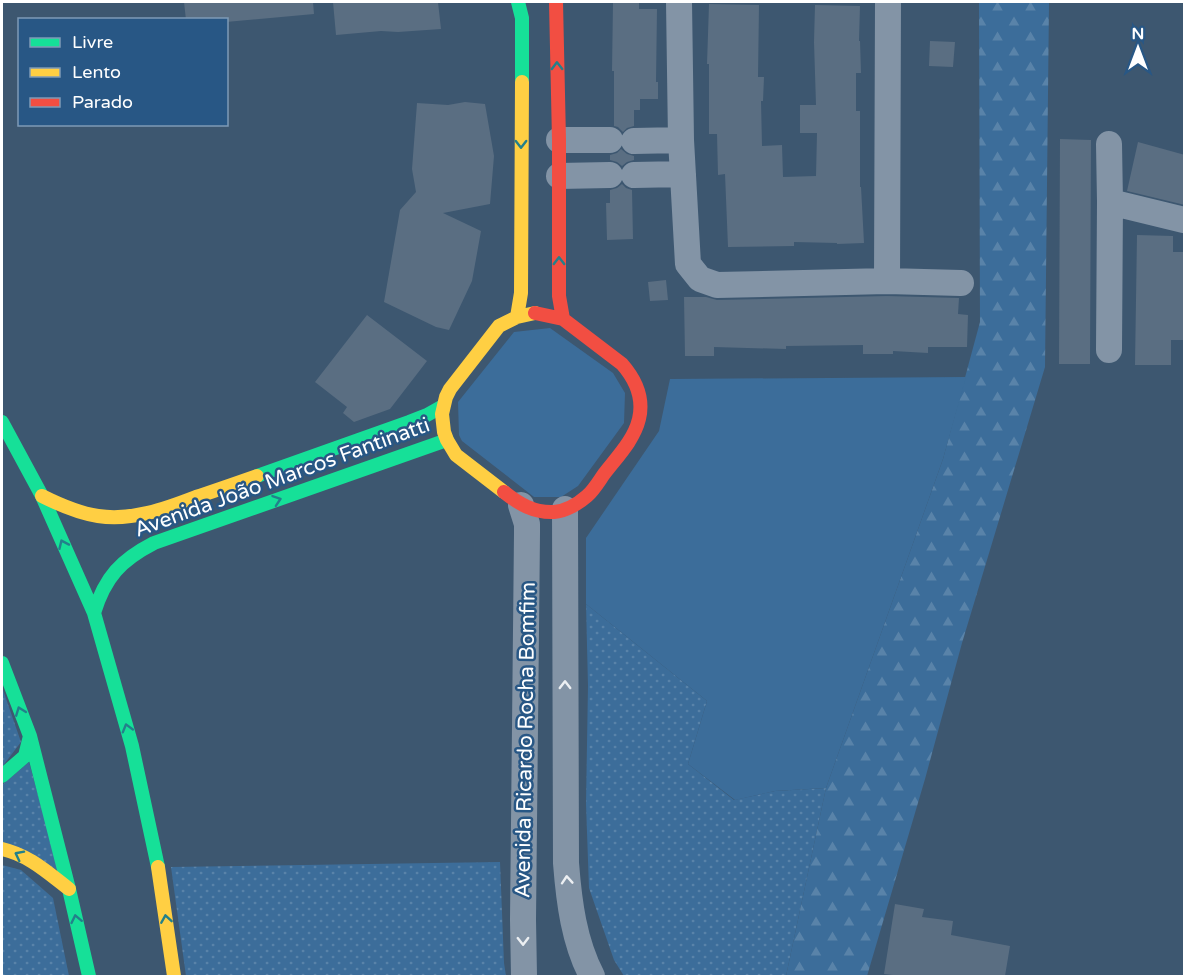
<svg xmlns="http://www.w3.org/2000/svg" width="1186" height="978" font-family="'Varela Round',sans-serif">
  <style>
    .grass { fill: url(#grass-dots) }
    .forest { fill: url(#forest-firs) }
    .park { fill: #3c6d9a }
    .building { fill: #5a6e82 }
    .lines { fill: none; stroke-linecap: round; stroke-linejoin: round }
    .street { stroke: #8394a6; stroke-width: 26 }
    .fast { stroke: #16e098; stroke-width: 14 }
    .slow { stroke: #ffcf43; stroke-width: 14 }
    .jam { stroke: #f24e42; stroke-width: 14 }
    .oneway { stroke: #23808b }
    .oneway2 { stroke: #eceff2 }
    .labels { text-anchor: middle; stroke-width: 5; stroke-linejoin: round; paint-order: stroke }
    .street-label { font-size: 21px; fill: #fff; stroke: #285785 }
  </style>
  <defs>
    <pattern id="grass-dots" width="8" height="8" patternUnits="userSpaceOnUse" patternTransform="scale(1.5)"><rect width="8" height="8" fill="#3c6d9a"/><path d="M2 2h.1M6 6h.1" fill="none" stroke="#5983a9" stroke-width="1.8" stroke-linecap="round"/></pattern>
    <pattern id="forest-firs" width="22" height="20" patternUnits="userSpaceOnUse" patternTransform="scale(1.5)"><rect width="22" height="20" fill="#3c6d9a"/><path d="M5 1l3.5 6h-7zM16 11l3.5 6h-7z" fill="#5983a9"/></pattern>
  </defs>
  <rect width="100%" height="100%" fill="#3d5770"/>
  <path class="grass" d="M586,604L707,701L688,764L734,800L775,791L826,788L786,976H624L614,960L589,888L586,804L588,686Z
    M2,687L21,742L2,767Z
    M29,762L59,871L2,843V785Z
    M500,862L504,963L506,976H186L171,867Z
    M2,865L21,870L53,898L69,976H2Z"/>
  <path class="forest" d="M979,2H1049L1045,367L962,643L925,779L867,976H786L826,788L943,459L980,322Z"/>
  <path class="park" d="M550,328L613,373L625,393L624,423L578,486L561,497H534L462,441L459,435L458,402L514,332Z
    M966,377L943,459L826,788L775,791L735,800L688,764L707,701L586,604V538L659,431L670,379Z"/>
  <path class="building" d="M184,2H313L314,14L226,22V20H186Z
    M333,2H438L441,29L398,32L381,31L336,35Z
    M613,2H639V9H657L656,82H658V99H640V110H634V126L627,128L623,132L618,127L614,126V71H612Z
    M709,4L759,5L758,77H764L763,101H761L762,146L782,145L783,177L816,176L817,133H800V105H816L814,42L815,5L860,6L859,41H860L861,73H856V111H860V187H861L864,243L837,244V243L794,242V246L728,247L725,174L718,175L717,134H709V64H707Z
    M930,41L955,42L953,67L929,66Z
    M465,102L485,104L494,156L490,204L443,213L481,231L472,281L449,330L436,327L384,302L400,210L416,192L412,169L417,103L448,105Z
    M1060,139L1091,140L1090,364H1059Z
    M1138,142L1185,155V205L1127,191Z
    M621,149L627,154L634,156V160L627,162L622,166L617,162L610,160V155L617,153Z
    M622,184L626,188L632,190L633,239L607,240L606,203H610V190L617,188Z
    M1137,235L1173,236V252H1185V340H1171V365H1135Z
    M666,280L668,300L650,301L648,282Z
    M887,296L959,298L958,314L968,315L967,347H928V353L893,351V354H863V345L786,346V349L714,347V356H685L684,297H706L717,300Z
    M367,315L427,361L390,409L354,422L343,413L347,407L315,382Z
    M895,904L924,909L922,917L953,921L951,935L1010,946L1005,976H901L884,974Z"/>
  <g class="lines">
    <path class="street" d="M679,2L681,140L688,264L700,279L717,285L887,281L961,283
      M559,140H610
      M634,141L681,140
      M1109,144L1110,202L1109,350
      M634,175L683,174
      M559,176L610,175
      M1110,202L1184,220
      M887,281L888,2
      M521,505L527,524V533L523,920L524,976
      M565,509L566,863C569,902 574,942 592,976"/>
    <path class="fast" d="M518,2L522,18V82
      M2,422L42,496L94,613L132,746L158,867
      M257,476L409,422L427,415L443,406
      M94,613C105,577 121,560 154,543L447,440
      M2,663L30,736L69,889L89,976
      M2,776L25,756L30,736"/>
    <path class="slow" d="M517,317L521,293L522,82
      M504,492L456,455L447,440L444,432L442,414L446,397L450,389L499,326L517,317L535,313
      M42,496C60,505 78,513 98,516C132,521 165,509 196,497C217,490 237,483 257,476
      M2,849C29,855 48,873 69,889
      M158,867L174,976"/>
    <path class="jam" d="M556,2L559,140V296L563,319
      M504,492C519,504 534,513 554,512C566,511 579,503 587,496C594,490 599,481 604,474C617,457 634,440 639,419C644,398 636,380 622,364L563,319L535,313"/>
  </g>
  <defs><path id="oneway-chevron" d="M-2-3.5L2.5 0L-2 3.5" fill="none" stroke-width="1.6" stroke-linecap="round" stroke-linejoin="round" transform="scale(1.5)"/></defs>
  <g class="oneway">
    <use href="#oneway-chevron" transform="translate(557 66) rotate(-91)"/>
    <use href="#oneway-chevron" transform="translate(521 144) rotate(90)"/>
    <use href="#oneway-chevron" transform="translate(559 261) rotate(-90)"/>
    <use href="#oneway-chevron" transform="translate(277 500) rotate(-19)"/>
    <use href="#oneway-chevron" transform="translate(63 544) rotate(-114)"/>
    <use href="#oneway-chevron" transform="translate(20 711) rotate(-111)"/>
    <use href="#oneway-chevron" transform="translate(127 728) rotate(-106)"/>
    <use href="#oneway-chevron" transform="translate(19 855) rotate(-153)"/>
    <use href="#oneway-chevron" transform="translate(76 919) rotate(-102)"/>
    <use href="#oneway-chevron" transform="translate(166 919) rotate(-99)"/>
  </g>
  <g class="oneway2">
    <use href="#oneway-chevron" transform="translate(565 685) rotate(-90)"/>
    <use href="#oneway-chevron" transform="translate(567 880) rotate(-94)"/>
    <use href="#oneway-chevron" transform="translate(523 941) rotate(89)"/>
  </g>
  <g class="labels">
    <g class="street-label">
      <text transform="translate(282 477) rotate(-20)" y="7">Avenida João Marcos Fantinatti</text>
      <text transform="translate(525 740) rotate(-89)" y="7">Avenida Ricardo Rocha Bomfim</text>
    </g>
  </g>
  <rect width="1186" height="978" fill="none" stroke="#ffffff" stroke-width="6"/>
  <rect x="18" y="18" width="210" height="108" fill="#285785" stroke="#7e9ab6" stroke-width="1.5"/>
  <rect x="30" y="38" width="30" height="9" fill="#16e098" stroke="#7e9ab6" stroke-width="1.5"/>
  <text x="72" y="48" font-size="18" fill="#ffffff">Livre</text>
  <rect x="30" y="68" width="30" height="9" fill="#ffcf43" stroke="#7e9ab6" stroke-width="1.5"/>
  <text x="72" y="78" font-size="18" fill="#ffffff">Lento</text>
  <rect x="30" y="98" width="30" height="9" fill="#f24e42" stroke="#7e9ab6" stroke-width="1.5"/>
  <text x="72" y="108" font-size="18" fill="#ffffff">Parado</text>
  <g transform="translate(1138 48)" stroke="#285785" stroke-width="4.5" paint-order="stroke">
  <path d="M0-4.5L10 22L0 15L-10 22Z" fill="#ffffff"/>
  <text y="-9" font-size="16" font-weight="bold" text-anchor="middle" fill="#ffffff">N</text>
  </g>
</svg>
